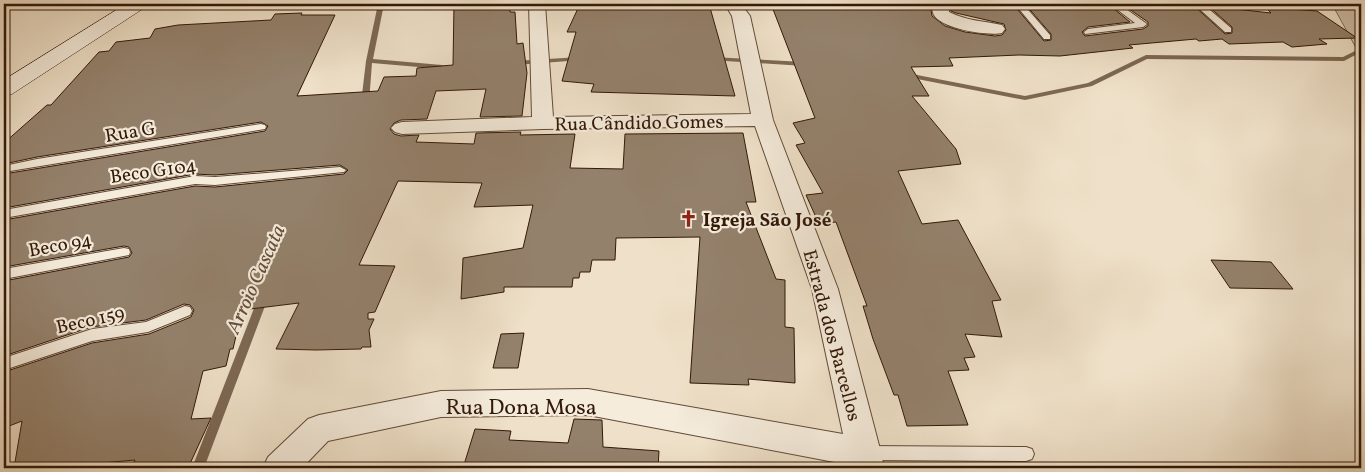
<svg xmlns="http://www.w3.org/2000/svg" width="1365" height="472" font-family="Vollkorn,serif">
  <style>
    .green { fill: #cfbfa8; stroke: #806c58 }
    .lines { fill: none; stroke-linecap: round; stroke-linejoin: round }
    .stream { fill: #7d6854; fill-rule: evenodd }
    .building { fill: #94816c; stroke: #321807 }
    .lane-casing { stroke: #614a38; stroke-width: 2 }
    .street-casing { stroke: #614a38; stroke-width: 2 }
    .secondary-casing { stroke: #321807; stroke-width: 1 }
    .lane { fill: #f5ecdc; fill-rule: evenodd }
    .street { fill: #f5ecdc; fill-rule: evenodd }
    .secondary { fill: #f5ecdc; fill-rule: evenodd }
    .labels { text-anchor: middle; stroke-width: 4.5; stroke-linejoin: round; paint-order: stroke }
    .street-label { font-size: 19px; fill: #321807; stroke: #f5ecdc }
    .poi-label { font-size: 19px; font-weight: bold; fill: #321807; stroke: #f5ecdc; text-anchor: start }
    .water-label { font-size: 20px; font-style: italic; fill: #644d3a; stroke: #f5ecdc }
    .near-street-label { font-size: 22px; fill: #321807; stroke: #f5ecdc }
  </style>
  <rect width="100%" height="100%" fill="#efe1c9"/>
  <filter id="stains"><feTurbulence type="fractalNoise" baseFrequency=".004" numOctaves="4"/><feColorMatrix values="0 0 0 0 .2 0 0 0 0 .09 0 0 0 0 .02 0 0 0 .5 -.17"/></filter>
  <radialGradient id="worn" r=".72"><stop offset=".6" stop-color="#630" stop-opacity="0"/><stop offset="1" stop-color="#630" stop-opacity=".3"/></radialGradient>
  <path class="green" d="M1332,4H1361V57Z"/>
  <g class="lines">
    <path class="stream" d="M378,4H384L373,59L442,65L445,67L442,69L372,63L369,103L365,105L361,103L366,61Z
      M1361,48V52L1344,61L1147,59L1092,86L1025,100L907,77L904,75L907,73L1025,96L1088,83L1146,55L1343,57Z
      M580,57L583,59L582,60L515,65L512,63L515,61Z
      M712,57L804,62L807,64L804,66L710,60L709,59Z
      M263,294L266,295L268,298L204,468H192L258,298L260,295Z"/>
  </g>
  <path class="building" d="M454,4H510V12H515L517,44L523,43L527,73L522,116L480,117L486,89L436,91L427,119L401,120L394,123L390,129L394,134L401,136L419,135L416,142L474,144L476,133L521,132L520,135L575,134L570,168L623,169L625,134L743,133L756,202H746L776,279L785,280V327L794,328L795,383L748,379L749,385L690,383L700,237L616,238L615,260H592L590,272H580L579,278H573L572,287H504V292L461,299L463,258L523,248L533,205L474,207L482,183L398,181L359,265L395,266L375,312L368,313V319H374L369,330L371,347H362L361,349L316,350L276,349L299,303L242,310L233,349H230L226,366L203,371L191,419L211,418L188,468H131L135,460L47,468H14L22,421L4,428V372L92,343L149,334L191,317L194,310L190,305L184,304L146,320L91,327L4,356V281L129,257L132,253L129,247L124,246L4,267V220L195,186L215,187L344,174L348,170L340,165L215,175L195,174L4,208V174L265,131L268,126L261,122L37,157L4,164V143L47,105H51L99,52L109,51L116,42L150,38L155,29L178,25L271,20L275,14L302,13L301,15H335L297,96L378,91L384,77L416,76L417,68L453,65Z
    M580,4H709L735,96L591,92L594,84L562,81L576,32H567Z
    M771,4H930L932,16L945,26L965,32L995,36L1002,35L1006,30L1004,24L956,13L951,11L950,4H1013L1044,41L1051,40V34L1025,4H1108L1130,22L1088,27L1082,32L1085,36L1143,29L1148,26V22L1122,4H1192L1225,34L1232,33V27L1208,6L1271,13L1265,7L1317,11L1357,38L1319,39L1327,44L1292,47L1283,42L1229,44L1222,39L1199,41L1196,39L1129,45L1133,48L1060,56L1019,55L949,58L953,66L911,67L929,96H912L956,149L961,164L898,171L922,224L958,220L1001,300L992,301L1002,337L965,334L975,357L964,358L969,370L948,371L968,425L907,426L898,395H894L873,339L863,306H867L836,222L819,224L806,195L823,193L796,145L805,143L793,123L815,118Z
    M1211,260L1271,262L1293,289L1230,288Z
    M524,333L518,368H493L501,334Z
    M574,419L602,420L603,447L659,451L658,468H463L475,429L511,431L509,440L568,443Z"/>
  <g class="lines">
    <defs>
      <path id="lane" d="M1015,4H1023L1050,35V39H1044Z
        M1110,4H1119L1147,24L1143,27L1085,34L1084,32L1088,29L1135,23Z
        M1194,4H1203L1231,28V32H1225Z
        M261,124L265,125L266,127L265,129L4,172V166L37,159Z
        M340,167L346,170L344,172L215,185L195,184L4,218V210L195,176L215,177Z
        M124,248L129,249L130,252L129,255L4,279V269Z
        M185,306L190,307L192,311L190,315L148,332L92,341L4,370V358L92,329L146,322Z
        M865,446L1026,447L1032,449L1034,454L1032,459L1026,461L865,460L859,458L857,453L859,448Z"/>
      <path id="street" d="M529,4H545L553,117L751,114L732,16L725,4H741L750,16L773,120L838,289L881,453L884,468H850V465L588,415L441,417L328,441L302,468H263L268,457L308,419L319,415L441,391L588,389L843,434L812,289L755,126L543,129L402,134L395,132L391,128L395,124L402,122L532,117Z
        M932,4H948L949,12C967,21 984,21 1002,25L1005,29L1002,33C988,36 942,29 934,15C932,12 932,7 932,4Z"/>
      <path id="secondary" d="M126,4H147L144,8L12,94L4,95V80Z"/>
    </defs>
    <use href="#lane" class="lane-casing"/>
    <use href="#street" class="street-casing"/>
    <use href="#secondary" class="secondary-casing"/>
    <use href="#lane" class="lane"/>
    <use href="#street" class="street"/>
    <use href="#secondary" class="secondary"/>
  </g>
  <defs>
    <symbol id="church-bare" viewBox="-9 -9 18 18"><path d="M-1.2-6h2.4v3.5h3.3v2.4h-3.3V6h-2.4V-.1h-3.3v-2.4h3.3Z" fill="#8f2418" stroke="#f5ecdc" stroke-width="2.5" paint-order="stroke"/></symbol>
  </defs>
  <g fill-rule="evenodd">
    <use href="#church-bare" x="676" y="206" width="25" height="25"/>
  </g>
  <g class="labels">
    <g class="street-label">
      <text transform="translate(639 122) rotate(-1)" y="7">Rua Cândido Gomes</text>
      <text transform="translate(130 131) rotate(-9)" y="7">Rua G</text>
      <text transform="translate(153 170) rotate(-8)" y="7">Beco G104</text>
      <text transform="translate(60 244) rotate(-10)" y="7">Beco 94</text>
      <text transform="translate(90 319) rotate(-13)" y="7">Beco 159</text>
      <text transform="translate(833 335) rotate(75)" y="7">Estrada dos Barcellos</text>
    </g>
    <g class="poi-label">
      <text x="703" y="226">Igreja São José</text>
    </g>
    <g class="water-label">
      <text transform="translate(255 279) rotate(-66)" y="7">Arroio Cascata</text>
    </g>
    <g class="near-street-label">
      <text x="521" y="414">Rua Dona Mosa</text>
    </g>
  </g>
  <rect width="1365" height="472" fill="none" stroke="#efe1c9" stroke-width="20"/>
  <rect x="5" y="5" width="1355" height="462" fill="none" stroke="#321807" stroke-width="2.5"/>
  <rect x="10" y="10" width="1345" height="452" fill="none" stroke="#321807"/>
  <rect width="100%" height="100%" filter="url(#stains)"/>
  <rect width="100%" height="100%" fill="url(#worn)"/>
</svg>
